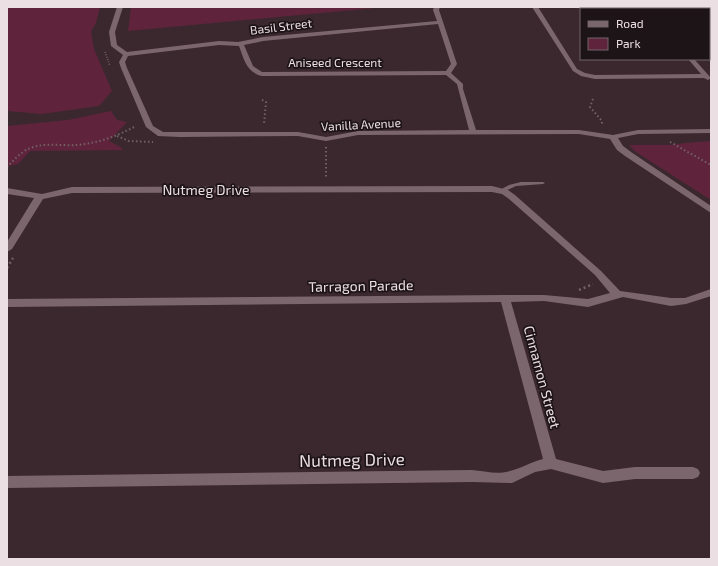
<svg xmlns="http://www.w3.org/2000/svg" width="718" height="566" font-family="'Exo 2',sans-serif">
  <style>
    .green { fill: #5f243b }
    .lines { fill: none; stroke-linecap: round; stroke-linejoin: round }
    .path-far2 { stroke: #736167; stroke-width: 1.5; stroke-dasharray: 1 1.5; stroke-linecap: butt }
    .path-far1 { stroke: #736167; stroke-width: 2; stroke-dasharray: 1.5 2.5; stroke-linecap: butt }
    .path { stroke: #736167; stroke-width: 2.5; stroke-dasharray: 2 3; stroke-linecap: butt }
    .lane { fill: #7c666d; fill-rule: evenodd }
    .street { fill: #7c666d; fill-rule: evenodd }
    .labels { text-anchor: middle; stroke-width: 3.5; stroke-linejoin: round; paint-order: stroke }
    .far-street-label { font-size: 12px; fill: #ecdfe3; stroke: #1d1417 }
    .street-label { font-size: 14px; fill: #ecdfe3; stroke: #1d1417 }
    .near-street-label { font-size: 17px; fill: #ecdfe3; stroke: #1d1417 }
  </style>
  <rect width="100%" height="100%" fill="#3b282e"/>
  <path class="green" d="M7,7H100L96,23L91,31L94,49L112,91L99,106L42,114L7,111Z
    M131,7H386L128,31Z
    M111,111L117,120L127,122L109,141L122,148V150L30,151L18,164L7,166V126L68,120Z
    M711,141V200L636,152L629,145H672L685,143Z"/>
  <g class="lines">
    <path class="path-far2" d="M498,7H525
      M547,7L622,8
      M105,52L110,66"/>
    <path class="path-far1" d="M593,99L590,107L602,121V126
      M262,100L266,102L264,124
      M117,136L129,141L153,142
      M670,142L711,165
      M326,147V178
      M7,167C13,161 21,152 28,149C43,142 62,146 77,145C99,143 117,136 136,126"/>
    <path class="path" d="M7,268L13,258
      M579,290L593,284"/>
    <path class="lane" d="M521,182H543L545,183L543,184L516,186L503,192L501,193L498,191L509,185Z"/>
    <path class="street" d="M117,7H123L115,32L117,45L127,52L219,41L238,42L263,37L437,21L433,10L434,7H440L439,10L457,64L451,73L463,84V89L476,130H579L613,135L638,130L711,129V133L638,134L618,138L623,146L631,152L711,206V213L625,156L617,150L610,139L579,134L358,135L326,141L298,136L180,137L158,136L146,127L121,68L119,62L123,55L111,46L109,32ZM438,24L451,64L446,71L262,72L253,66L244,45L263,41ZM219,45L239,46C244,59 246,72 262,76L446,75L457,84L469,130L358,131L326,137L298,132H163L153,126L127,68L125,62L128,56Z
      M532,7H538L577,69L585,73L595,75L701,74L688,59H694L711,78L708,80L704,78L595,79L581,76L573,71Z
      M629,7H637L641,9H633Z
      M709,11H711V15H709Z
      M709,32L711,33V37L709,36Z
      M709,49H711V53H709Z
      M492,186L508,190L515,195L601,271L620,291L671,298H685L711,289V296L686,304L671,306L623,297L588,307L544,301L511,302L556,459L603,471L635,467H693L698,469L700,473L698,477L693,479H635L603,483L551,469L535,472L512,483L472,482L7,488V476L472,470C483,471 499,475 510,471C522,468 531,462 543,459L501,302L7,307V299L505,295H544L588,299L610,293L595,275L509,199L502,194L492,192L72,193L43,199L12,249L7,252V242L34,198L7,194V188L42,194L72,187Z"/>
  </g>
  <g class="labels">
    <g class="far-street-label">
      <text transform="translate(281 27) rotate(-7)" y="4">Basil Street</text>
      <text x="335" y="67">Aniseed Crescent</text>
      <text transform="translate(361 125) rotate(-3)" y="4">Vanilla Avenue</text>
    </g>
    <g class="street-label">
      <text x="206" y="195">Nutmeg Drive</text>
      <text transform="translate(361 286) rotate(-1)" y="5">Tarragon Parade</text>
      <text transform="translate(542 377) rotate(75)" y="5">Cinnamon Street</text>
    </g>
    <g class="near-street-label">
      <text transform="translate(352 460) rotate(-1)" y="6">Nutmeg Drive</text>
    </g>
  </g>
  <rect width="718" height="566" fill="none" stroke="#ecdfe3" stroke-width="16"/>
  <rect x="580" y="8" width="130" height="52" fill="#1d1417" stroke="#706569"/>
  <rect x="588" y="21" width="20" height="6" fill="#7c666d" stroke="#706569"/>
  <text x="616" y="28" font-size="12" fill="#ecdfe3">Road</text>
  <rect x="588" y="38" width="20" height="12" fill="#5f243b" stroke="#706569"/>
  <text x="616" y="48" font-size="12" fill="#ecdfe3">Park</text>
</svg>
